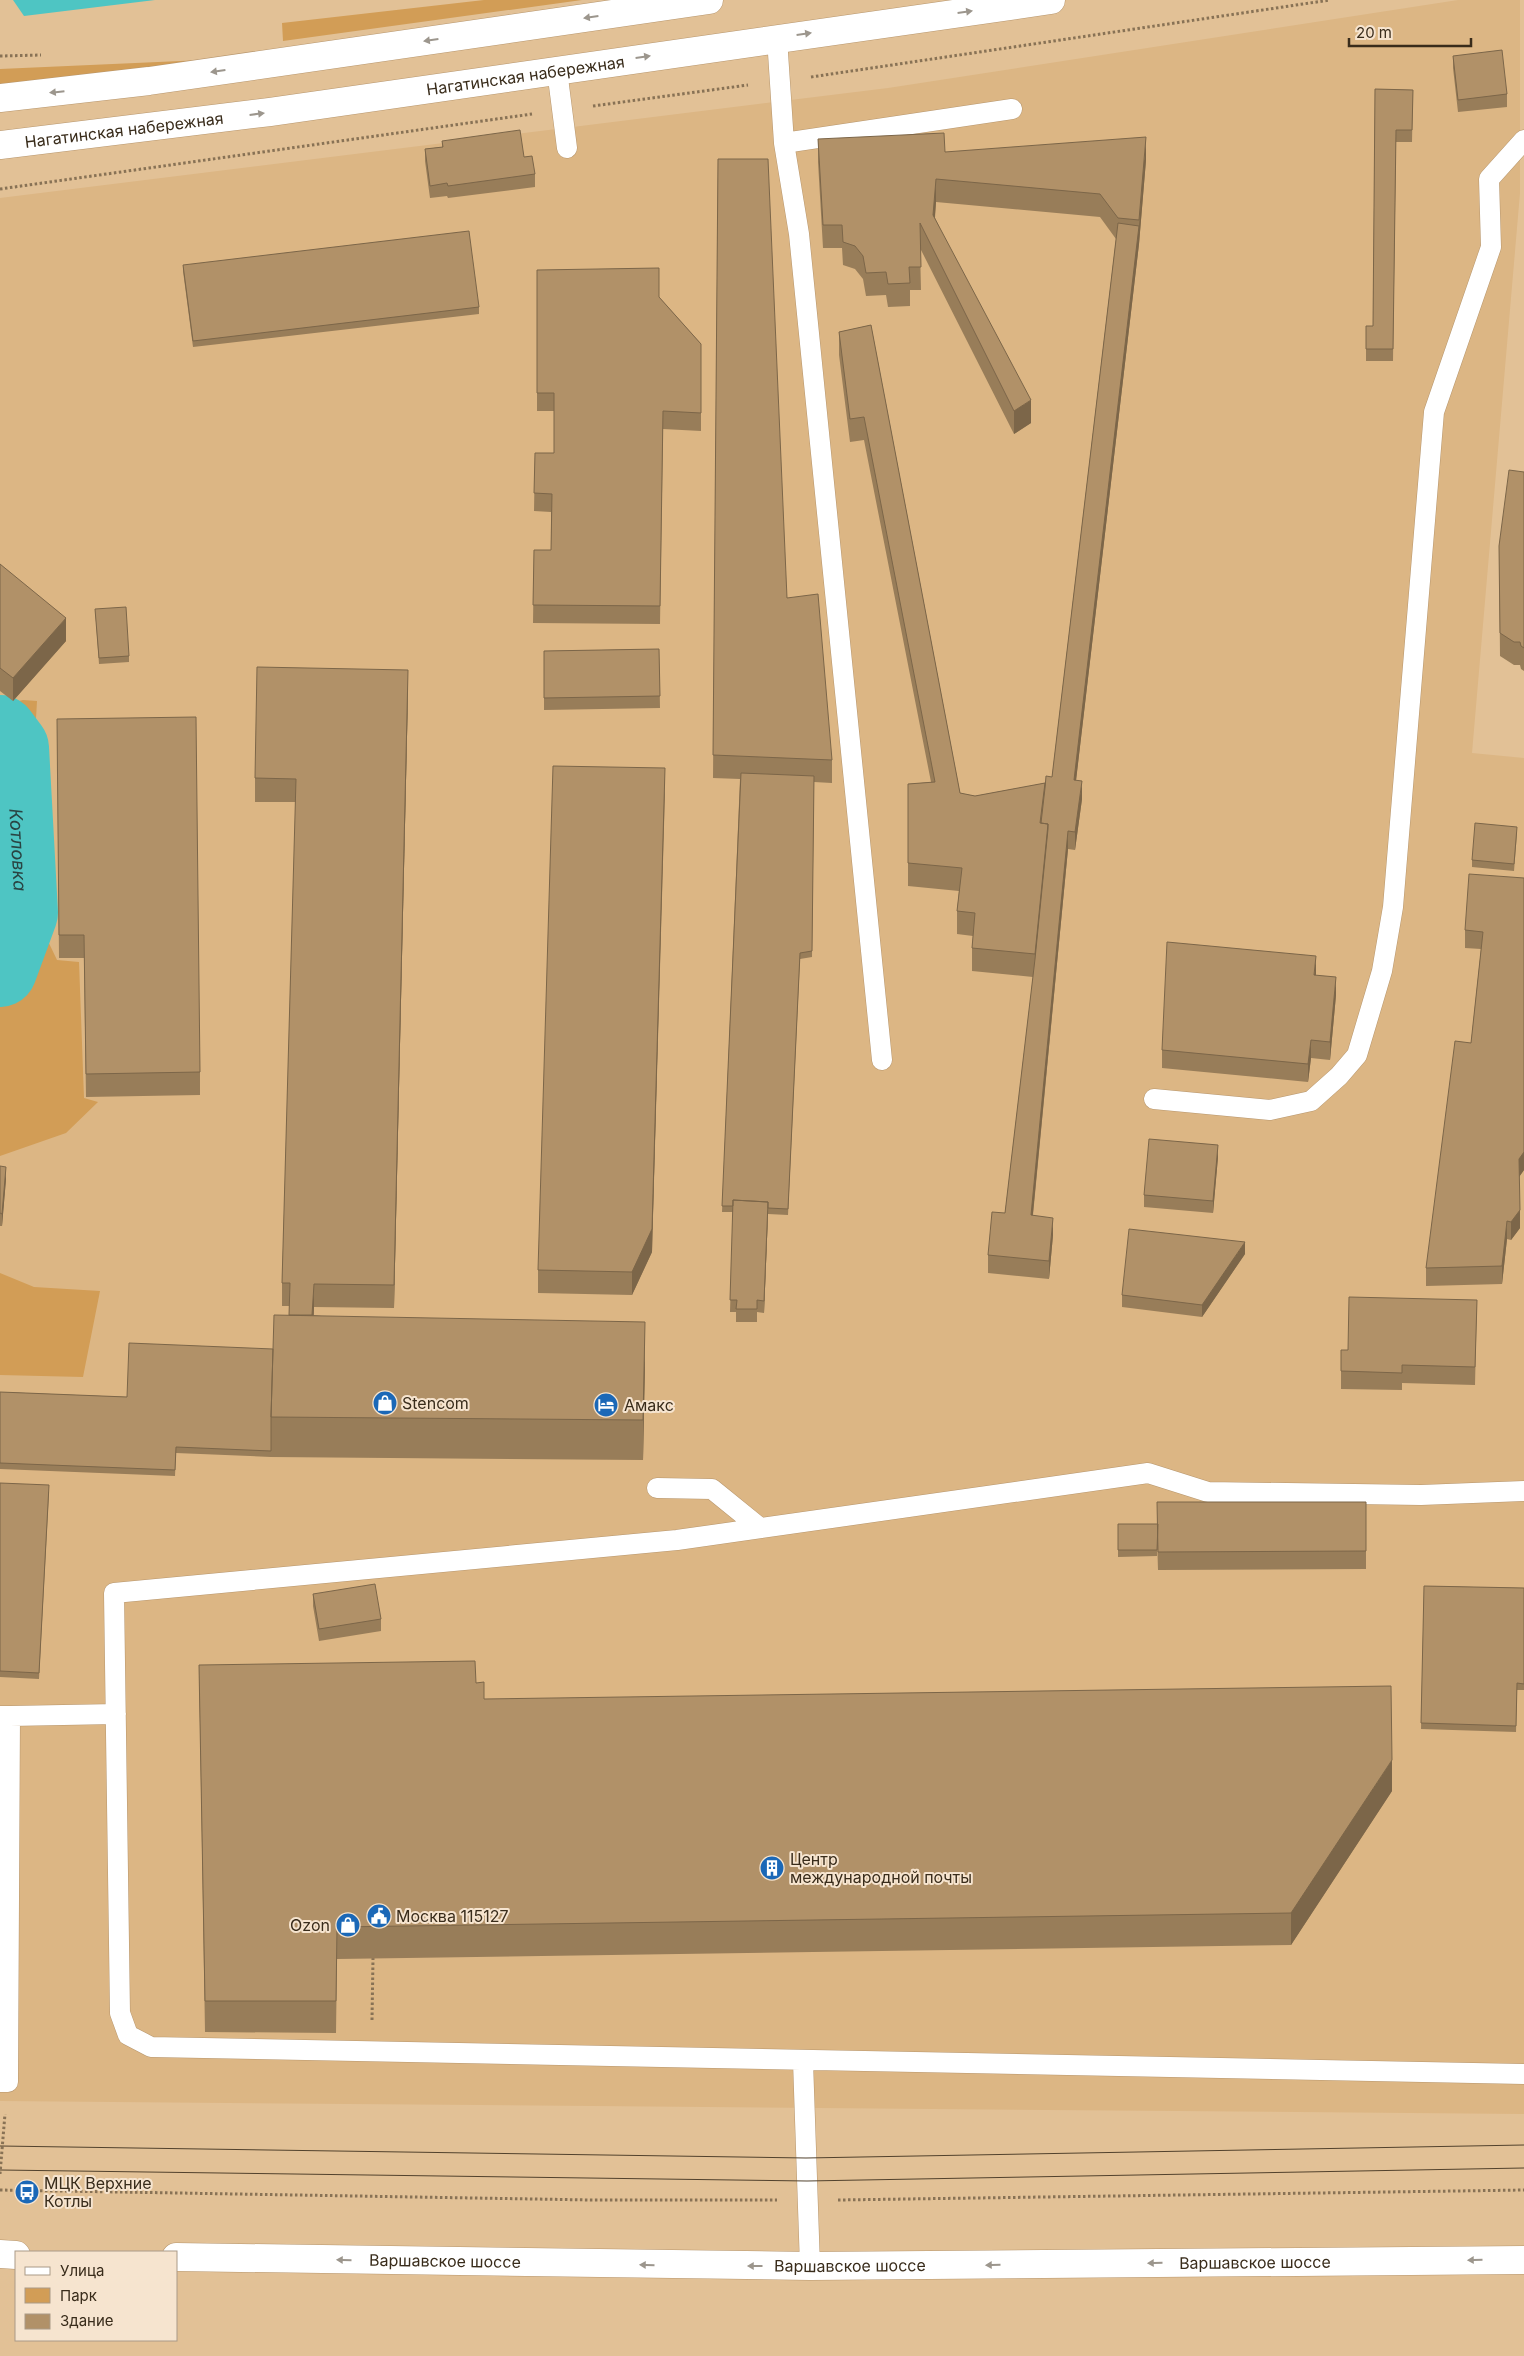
<svg xmlns="http://www.w3.org/2000/svg" width="1524" height="2356" font-family="Inter,sans-serif">
  <style>
    .built { fill: #dcb684 }
    .green { fill: #d29d56 }
    .water { fill: #4ec5c3 }
    .lines { fill: none; stroke-linecap: round; stroke-linejoin: round }
    .river { stroke: #4ec5c3; stroke-width: 74 }
    .lane-casing { stroke: #b7966d; stroke-width: 21 }
    .secondary-casing { stroke: #b7966d; stroke-width: 29 }
    .primary-casing { stroke: #b7966d; stroke-width: 29 }
    .path { stroke: #887255; stroke-width: 3; stroke-dasharray: 2.5 2.5; stroke-linecap: butt }
    .lane { stroke: #fff; stroke-width: 20 }
    .secondary { stroke: #fff; stroke-width: 28 }
    .primary { stroke: #fff; stroke-width: 28 }
    .tram { stroke: #52422d; stroke-width: 1 }
    .wall { fill: #987d59 }
    .shaded-wall { fill: #7c6649 }
    .building { fill: #b19168; stroke: #7c6649 }
    .oneway { fill: #9c968d }
    .labels { text-anchor: middle; stroke-width: 4; stroke-linejoin: round; paint-order: stroke }
    .street-label { font-size: 16px; fill: #392c1b; stroke: #f6e4cf }
    .poi-label { font-size: 16px; fill: #392c1b; stroke: #f6e4cf; text-anchor: start }
    .water-label { font-size: 18px; font-style: italic; fill: #294443; stroke: #f6e4cf }
  </style>
  <rect width="100%" height="100%" fill="#e2c196"/>
  <path class="built" d="M1458,0H1520V193L1472,753L1524,758V2114L0,2101V198L888,88Z"/>
  <path class="green" d="M484,0H582L283,41L282,23Z
    M203,60L47,81L0,84V69Z
    M0,696L11,703L23,700L37,701L26,895L57,960L79,962L84,1098L98,1102L66,1133L0,1156Z
    M0,1273L34,1287L100,1291L83,1377L0,1375Z"/>
  <path class="water" d="M13,0H155L24,16Z"/>
  <g class="lines">
    <path class="river" id="s1" d="M0,732L12,748L21,913L0,970"/>
    <defs>
      <path id="lane" d="M777,38L784,143L799,234L882,1060
        M557,70L567,148
        M784,143L1012,109
        M1154,1099L1270,1110L1311,1101L1339,1076L1357,1055L1382,971L1393,907L1434,412L1491,247L1489,179L1524,140
        M657,1488L712,1489L760,1528
        M1524,1491L1421,1495L1208,1492L1148,1473L677,1540L114,1593L120,2013L128,2035L151,2047L1524,2074
        M0,1716H10L8,2082H0
        M10,1716L116,1714
        M803,2061L810,2266"/>
      <g id="secondary">
        <path d="M0,98L149,81L709,0"/>
        <path id="s2" d="M0,145L270,112L1051,0"/>
      </g>
      <g id="primary">
        <path d="M0,2254L16,2255"/>
        <path id="s3" d="M176,2257L810,2266L1524,2260"/>
      </g>
    </defs>
    <use href="#lane" class="lane-casing"/>
    <use href="#secondary" class="secondary-casing"/>
    <use href="#primary" class="primary-casing"/>
    <path class="path" d="M0,56L41,55
      M811,77L1330,0
      M593,106L748,85
      M0,189L532,114
      M372,2020L373,1958
      M0,2174L5,2114
      M0,2190L592,2200H777
      M838,2200L1524,2190"/>
    <use href="#lane" class="lane"/>
    <use href="#secondary" class="secondary"/>
    <use href="#primary" class="primary"/>
    <path class="tram" d="M0,2146L806,2158L1524,2145
      M0,2170L807,2181L1524,2168"/>
  </g>
  <path class="wall" d="M1453,56L1507,94V107L1458,112L1453,68Z
    M1375,89L1413,90L1412,142H1396L1393,361H1366V326H1373Z
    M818,139L945,152L1146,160L1139,244L1076,780L1082,799L1075,850L1068,849L1033,1215L1053,1235L1049,1279L988,1273V1255L1005,1213L1033,977L972,971V948L973,936L957,934V911L959,891L908,886V784L931,782L864,440L850,442L839,355V332L871,325L960,793L975,796L1045,783L1052,777L1116,239L1100,217L936,202L935,218L1031,423L1014,434L920,248L921,290H910V306L888,307L886,295L866,296L863,279L855,269L843,265L842,248H823L818,162Z
    M442,141L524,157L535,174V187L448,198L447,196L430,198L425,161V149L442,147Z
    M718,159L787,598L832,760V783L814,782L812,957L800,959L788,1215L768,1214L764,1313L757,1312V1322H736V1312H730L733,1212H722L740,779L713,778Z
    M183,265L479,307V314L193,347L183,271Z
    M537,270L659,297L701,344V431L663,429L660,624L533,623L534,550H551V512L534,511L535,453H554V411H537Z
    M1524,472V671L1521,669L1520,665H1514L1500,656L1499,546Z
    M0,564L66,641L13,701L0,691Z
    M95,609L129,656V662L99,664Z
    M659,649L660,708L544,710V651Z
    M408,693L394,1308L314,1307V1315L645,1362L643,1460L271,1457L176,1453L175,1476L0,1469V1392L127,1397L273,1349L289,1315V1306H282V1283L296,802H255V778Z
    M57,719L200,1072V1095L86,1097L84,958H59Z
    M665,791L652,1252L632,1295L538,1293V1270Z
    M1517,833L1514,871L1472,867V860Z
    M1524,878V1170L1519,1177L1520,1228L1511,1240L1507,1239L1502,1284L1426,1286V1268L1471,1043L1481,949L1465,948V930Z
    M1315,975L1336,995L1330,1060L1311,1058L1308,1082L1162,1068V1050Z
    M1218,1157L1213,1213L1144,1207V1195Z
    M0,1166L6,1179L2,1226H0Z
    M1245,1254L1202,1317L1122,1307V1295Z
    M1477,1300L1475,1385L1402,1383V1390L1341,1389V1371L1348,1350Z
    M0,1483L49,1492L39,1679L0,1677Z
    M1366,1502V1569L1158,1570L1157,1537V1556L1118,1557V1530L1157,1524Z
    M1424,1586L1524,1588V1690H1517L1516,1732L1421,1729Z
    M313,1594L381,1619V1631L319,1641L313,1606Z
    M199,1665L476,1683L484,1699L1392,1791L1291,1945L337,1959L336,2033L205,2032Z"/>
  <path class="shaded-wall" d="M1146,137V160L1139,244L1074,798V780L1139,226Z
    M936,179V202L933,238V215Z
    M1031,400V423L1014,434V411Z
    M66,618V641L13,701V678Z
    M408,670V693L394,1308V1285Z
    M665,768L652,1252L632,1295V1272Z
    M1082,781V799L1075,850V832Z
    M1068,831V849L1031,1233V1215Z
    M1316,956V974L1314,993V975Z
    M1336,977V995L1330,1060V1042Z
    M1311,1040V1058L1308,1082V1064Z
    M1218,1145V1157L1213,1213V1201Z
    M1524,1152V1170L1519,1177V1159Z
    M6,1167V1179L2,1226V1214Z
    M768,1202V1214L764,1313V1301Z
    M1520,1210V1228L1511,1240V1222Z
    M1053,1218V1235L1049,1279V1261Z
    M1507,1221V1239L1502,1284V1266Z
    M1245,1242V1254L1202,1317V1305Z
    M314,1284V1307L311,1356V1333Z
    M645,1322V1362L643,1460V1420Z
    M1392,1760V1791L1291,1945V1913Z"/>
  <path class="building" d="M1502,50L1507,94L1458,100L1453,56Z
    M1375,89L1413,90L1412,130H1396L1393,349H1366V326H1373Z
    M520,130L524,157L532,156L535,174L448,186L447,183L430,186L425,149L443,147L442,141Z
    M944,133L945,152L1146,137L1139,220L1118,218L1100,194L936,179L933,215L1031,400L1014,411L920,223L921,267H909L910,283L888,284L886,272L866,273L863,256L855,246L843,242L842,225H823L818,139Z
    M718,159H768L787,598L818,594L832,760L713,755Z
    M1118,223L1139,226L1074,780L1082,781L1075,832L1068,831L1031,1215L1053,1218L1049,1261L988,1255L992,1212L1005,1213L1035,959L1048,829V824L1041,823L1045,788L1046,776L1052,777Z
    M469,231L479,307L193,341L183,265Z
    M659,268V297L701,344V413L663,411L660,606L533,605L534,550H551L552,494L534,493L535,453H554V393H537V270Z
    M871,325L960,793L975,796L1045,783L1040,823L1048,824L1035,954L972,948L975,913L957,911L962,868L908,863V784L935,782L864,417L850,419L839,332Z
    M1509,470L1524,472V648L1521,646L1520,642H1514L1500,633L1499,546Z
    M0,564L66,618L13,678L0,668Z
    M126,607L129,656L99,658L95,609Z
    M659,649L660,696L544,698V651Z
    M257,667L408,670L394,1285L314,1284L312,1315H289L290,1283H282L296,779L255,778Z
    M196,717L200,1072L86,1074L84,935H59L57,719Z
    M553,766L665,768L652,1229L632,1272L538,1270Z
    M741,773L814,776L812,951L800,953L788,1209L768,1208V1202L733,1200V1206H722Z
    M1475,823L1517,827L1514,864L1472,860Z
    M1469,874L1524,878V1152L1519,1159L1520,1210L1511,1222L1507,1221L1502,1266L1426,1268L1455,1041L1471,1043L1483,932L1465,930Z
    M1167,942L1316,956L1314,975L1336,977L1330,1042L1311,1040L1308,1064L1162,1050Z
    M1149,1139L1218,1145L1213,1201L1144,1195Z
    M0,1166L6,1167L2,1214L0,1213Z
    M733,1200L768,1202L764,1301L757,1300V1309H736L737,1300H730Z
    M1129,1229L1245,1242L1202,1305L1122,1295Z
    M1349,1297L1477,1300L1475,1367L1402,1365V1373L1341,1371V1350H1348Z
    M274,1315L645,1322L643,1420L271,1417Z
    M129,1343L273,1349L271,1417V1451L176,1447L175,1470L0,1463V1392L127,1397Z
    M0,1483L49,1485L39,1673L0,1671Z
    M1157,1502H1366V1551L1158,1552Z
    M1118,1524H1158L1157,1550H1118Z
    M375,1584L381,1619L319,1629L313,1594Z
    M1424,1586L1524,1588V1684L1517,1683L1516,1726L1421,1723Z
    M475,1661L476,1683L484,1682V1699L1391,1686L1392,1760L1291,1913L337,1927L336,2001H205L199,1665Z"/>
  <defs><path id="oneway-solid" d="M-6-.8H1V-3.2L6.5 0L1 3.2V.8H-6Z" transform="scale(1.25)"/></defs>
  <g class="oneway">
    <use href="#oneway-solid" transform="translate(965 12) rotate(-8)"/>
    <use href="#oneway-solid" transform="translate(591 17) rotate(172)"/>
    <use href="#oneway-solid" transform="translate(804 34) rotate(-8)"/>
    <use href="#oneway-solid" transform="translate(431 40) rotate(172)"/>
    <use href="#oneway-solid" transform="translate(643 57) rotate(-8)"/>
    <use href="#oneway-solid" transform="translate(218 71) rotate(172)"/>
    <use href="#oneway-solid" transform="translate(57 92) rotate(174)"/>
    <use href="#oneway-solid" transform="translate(257 114) rotate(-7)"/>
    <use href="#oneway-solid" transform="translate(344 2260) rotate(-179)"/>
    <use href="#oneway-solid" transform="translate(1475 2260) rotate(179)"/>
    <use href="#oneway-solid" transform="translate(1155 2263) rotate(179)"/>
    <use href="#oneway-solid" transform="translate(647 2265) rotate(-179)"/>
    <use href="#oneway-solid" transform="translate(993 2265) rotate(179)"/>
    <use href="#oneway-solid" transform="translate(755 2266) rotate(-180)"/>
  </g>
  <defs>
    <symbol id="shop-disc" viewBox="-11 -11 22 22"><circle r="9.5" fill="#1b68b7" stroke="#f6e4cf"/><path d="M-5-2.5h2.3a2.7 3.5 0 0 1 5.4 0H5L5.5 6h-11ZM-1.5-2.5h3a1.5 2.3 0 0 0-3 0Z" fill="#fff"/></symbol>
    <symbol id="hotel-disc" viewBox="-11 -11 22 22"><circle r="9.5" fill="#1b68b7" stroke="#f6e4cf"/><path d="M-6-4.5h1.5V1H6V5H4.5V3h-9V5H-6ZM-4 0a1.8 1.8 0 1 1 3.6 0ZM.5 0V-2.5h3Q6-2.5 6 0Z" fill="#fff"/></symbol>
    <symbol id="building-disc" viewBox="-11 -11 22 22"><circle r="9.5" fill="#1b68b7" stroke="#f6e4cf"/><path d="M-4-6H4V6H1V3H-1V6H-4ZM-2.5-4.3h1.7v1.8h-1.7ZM.8-4.3h1.7v1.8H.8ZM-2.5-1h1.7V.8h-1.7ZM.8-1h1.7V.8H.8Z" fill="#fff"/></symbol>
    <symbol id="civic-disc" viewBox="-11 -11 22 22"><circle r="9.5" fill="#1b68b7" stroke="#f6e4cf"/><path d="M-.6-6.5H3V-4.5H.6V-3L4-1V1h2V6H-6V1h2V-1L-.6-3ZM-1.2 2.5V6h2.4V2.5Z" fill="#fff"/></symbol>
    <symbol id="bus-disc" viewBox="-11 -11 22 22"><circle r="9.5" fill="#1b68b7" stroke="#f6e4cf"/><path d="M-5-6H5V4H4V6H2V4H-2V6H-4V4H-5ZM-3.5-4V0h7V-4ZM-3.5 1.2v1.5H-2V1.2ZM2 1.2v1.5H3.5V1.2Z" fill="#fff"/></symbol>
  </defs>
  <g fill-rule="evenodd">
    <use href="#shop-disc" x="371" y="1389" width="28" height="28"/>
    <use href="#hotel-disc" x="592" y="1391" width="28" height="28"/>
    <use href="#building-disc" x="758" y="1854" width="28" height="28"/>
    <use href="#civic-disc" x="365" y="1902" width="28" height="28"/>
    <use href="#shop-disc" x="334" y="1911" width="28" height="28"/>
    <use href="#bus-disc" x="13" y="2178" width="28" height="28"/>
  </g>
  <g class="labels">
    <g class="street-label">
      <text dy="6" stroke="none"><textPath href="#s2" startOffset="530">Нагатинская набережная</textPath></text>
      <text dy="6" stroke="none"><textPath href="#s2" startOffset="125">Нагатинская набережная</textPath></text>
      <text dy="6" stroke="none"><textPath href="#s3" startOffset="269">Варшавское шоссе</textPath></text>
      <text dy="6" stroke="none"><textPath href="#s3" startOffset="1079">Варшавское шоссе</textPath></text>
      <text dy="6" stroke="none"><textPath href="#s3" startOffset="674">Варшавское шоссе</textPath></text>
    </g>
    <g class="poi-label">
      <text x="402" y="1409">Stencom</text>
      <text x="624" y="1411">Амакс</text>
      <text x="790" y="1865">Центр<tspan x="790" dy="18">международной почты</tspan></text>
      <text x="396" y="1922">Москва 115127</text>
      <text x="330" y="1931" text-anchor="end">Ozon</text>
      <text x="44" y="2189">МЦК Верхние<tspan x="44" dy="18">Котлы</tspan></text>
    </g>
    <g class="water-label">
      <text dy="6" stroke="none"><textPath href="#s1" startOffset="122">Котловка</textPath></text>
    </g>
  </g>
  <rect x="15" y="2251" width="162" height="90" fill="#f6e4cf" stroke="#aa9a87"/>
  <rect x="25" y="2267" width="25" height="8" fill="#ffffff" stroke="#aa9a87"/>
  <text x="60" y="2276" font-size="15" fill="#392c1b">Улица</text>
  <rect x="25" y="2288" width="25" height="15" fill="#d29d56" stroke="#aa9a87"/>
  <text x="60" y="2301" font-size="15" fill="#392c1b">Парк</text>
  <rect x="25" y="2314" width="25" height="15" fill="#b19168" stroke="#aa9a87"/>
  <text x="60" y="2326" font-size="15" fill="#392c1b">Здание</text>
  <path d="M1349 38v8h122v-8" fill="none" stroke="#392c1b" stroke-width="2.5"/>
  <text x="1356" y="38" font-size="15" fill="#392c1b" stroke="#f6e4cf" stroke-width="4" paint-order="stroke">20 m</text>
</svg>
